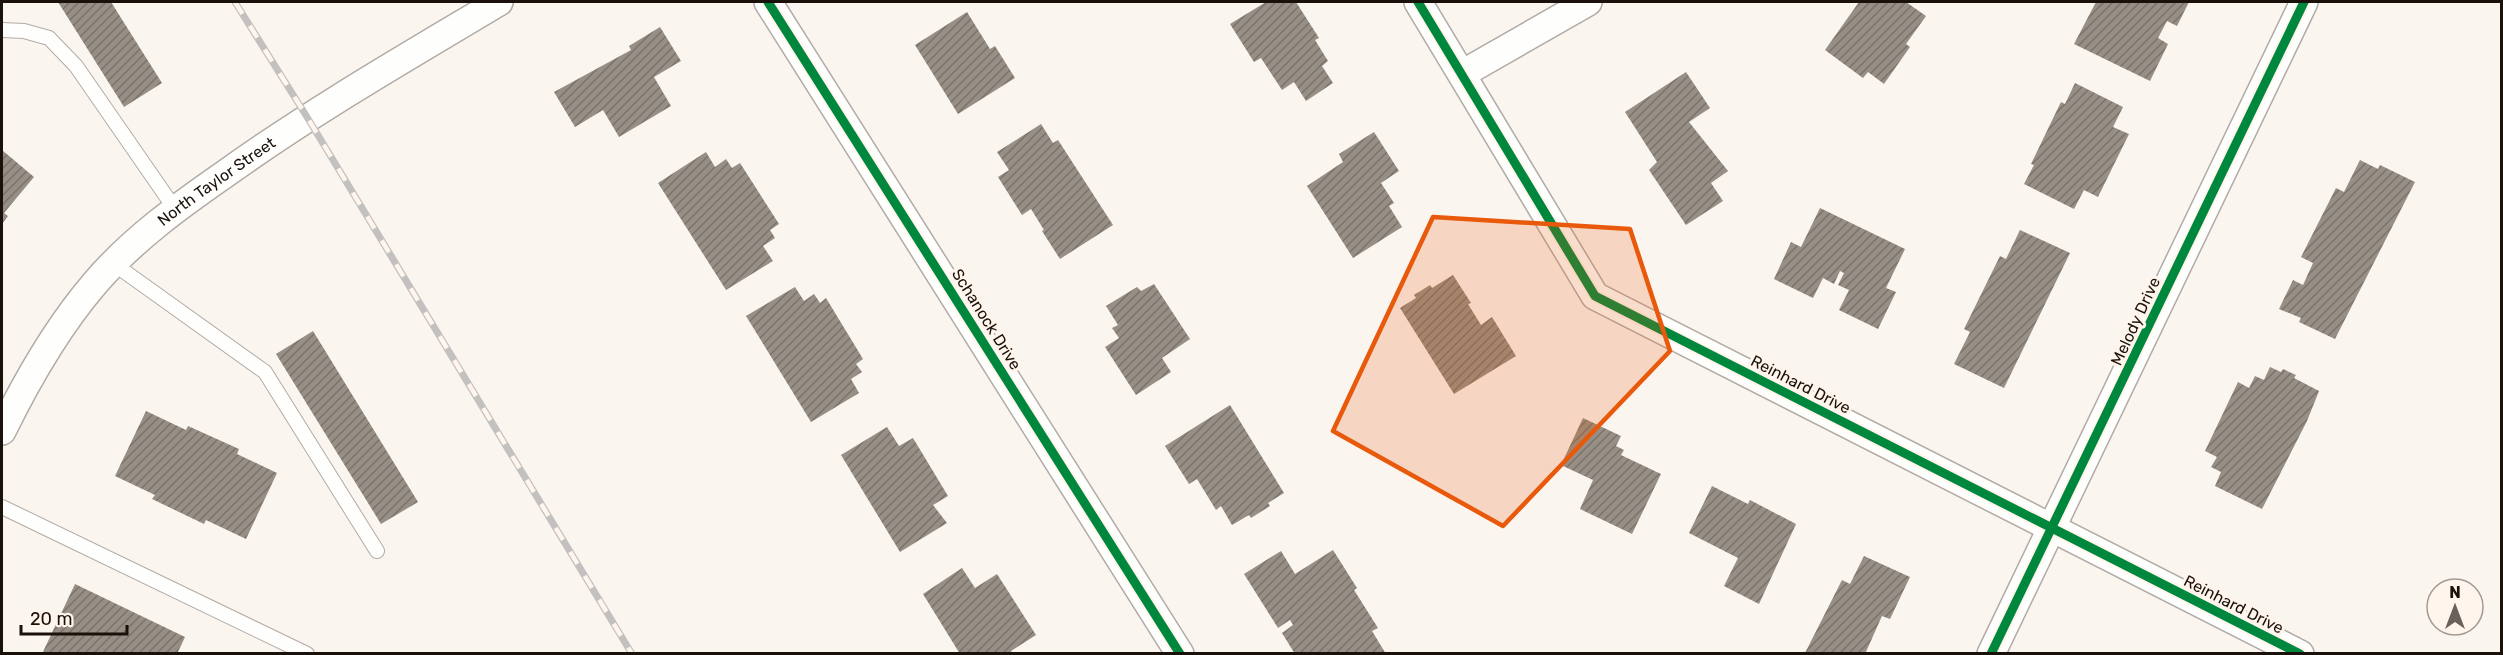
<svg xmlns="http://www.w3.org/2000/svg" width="2503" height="655" font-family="Rubik,sans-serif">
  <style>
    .building { fill: url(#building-hatch) }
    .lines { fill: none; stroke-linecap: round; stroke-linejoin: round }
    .lane-casing { stroke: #b2aba5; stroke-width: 16 }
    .street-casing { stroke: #b2aba5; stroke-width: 30 }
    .lane { stroke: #fefefd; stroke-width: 14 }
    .street { stroke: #fefefd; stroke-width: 27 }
    .rail-casing { stroke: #c3c1c0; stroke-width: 7 }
    .rail { stroke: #fff5ec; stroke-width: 4.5; stroke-dasharray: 14; stroke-linecap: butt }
    .cycleway-casing { stroke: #fff5ec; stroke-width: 13 }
    .cycleway { stroke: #00873e; stroke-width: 9 }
    .marked { fill: #e8590c; fill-opacity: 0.2; stroke: #e8590c; stroke-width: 4.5; stroke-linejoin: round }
    .labels { text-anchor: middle; stroke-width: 6; stroke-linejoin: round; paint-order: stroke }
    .street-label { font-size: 16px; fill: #1a120a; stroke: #fff5ec }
  </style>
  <defs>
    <pattern id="building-hatch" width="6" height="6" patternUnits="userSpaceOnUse" patternTransform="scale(1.5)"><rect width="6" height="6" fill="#978f85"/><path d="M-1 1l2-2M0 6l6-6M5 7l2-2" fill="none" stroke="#7a736b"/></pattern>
  </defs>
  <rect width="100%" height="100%" fill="#fbf5f0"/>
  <path class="building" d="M58,2H111L162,83L124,107Z
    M1266,2H1296L1319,38L1315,40L1328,61L1322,66L1333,83L1306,101L1294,82L1282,90L1261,58L1254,62L1230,24Z
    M1859,2H1906L1926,16L1906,44L1910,47L1884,84L1868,72L1863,78L1825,50Z
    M2096,2H2189L2177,26L2167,21L2158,38L2168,44L2150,81L2074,44Z
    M967,12L990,49L995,46L1015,78L958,114L915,45Z
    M660,27L681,61L654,77L671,106L619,137L603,110L575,127L554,92L631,50L629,46Z
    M1686,72L1710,108L1689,122L1728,171L1711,183L1723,201L1686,225L1649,170L1657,162L1625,112Z
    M2075,83L2123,107L2113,127L2129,134L2098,197L2084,190L2074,209L2024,184L2034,165L2031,164L2058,108L2061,102L2065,104Z
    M1041,124L1053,143L1058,140L1113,225L1060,259L1042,231L1044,230L1031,209L1022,215L998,177L1009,170L997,152Z
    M1374,132L1399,171L1381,183L1394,203L1389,206L1402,227L1353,258L1307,186L1343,162L1339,154Z
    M2,150L34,177L4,213L8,216L2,224Z
    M706,152L715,167L726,159L732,168L740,163L779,224L770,230L775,238L763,246L773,261L726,290L658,183Z
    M2360,160L2378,169L2380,165L2415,182L2335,339L2299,322L2301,318L2279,309L2293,280L2303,285L2313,263L2301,257L2336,188L2344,192Z
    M1820,208L1905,249L1886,288L1896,292L1878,329L1839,310L1849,290L1838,285L1844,273L1840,271L1834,284L1823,278L1813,298L1774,279L1791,242L1801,247Z
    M2020,230L2070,253L2004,388L1954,364L1970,332L1964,329L2000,256L2006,259Z
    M1453,275L1471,303L1468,304L1481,325L1492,317L1516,356L1454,394L1400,308L1416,298L1414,295L1430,285L1432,288Z
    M1154,284L1190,339L1162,358L1171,372L1136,395L1105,347L1119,338L1112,328L1118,325L1106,306L1137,287L1141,291Z
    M795,287L804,301L814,294L820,303L826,298L863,359L856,364L862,372L851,379L859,393L811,422L746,316Z
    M313,331L418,502L381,524L276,354Z
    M2270,367L2281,372L2283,369L2296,375L2294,378L2319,391L2307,421L2262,509L2215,486L2221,472L2211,467L2217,457L2205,451L2238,382L2249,388L2255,376L2264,380Z
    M1230,405L1284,493L1268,503L1270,506L1251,518L1249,515L1232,525L1221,506L1216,510L1197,479L1189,484L1165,446Z
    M146,411L186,430L188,426L239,449L237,454L277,473L246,539L206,520L204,524L152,499L155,495L115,476Z
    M1583,418L1621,436L1616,446L1624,450L1621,455L1661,474L1632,534L1580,509L1593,480L1561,465Z
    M887,427L899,446L913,438L948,496L933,505L947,523L900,552L841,455Z
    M1712,486L1748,504L1750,500L1796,524L1759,604L1724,586L1738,558L1689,533Z
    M1333,550L1357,588L1354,590L1378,628L1372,631L1386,654H1295L1282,633L1293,625L1290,620L1278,628L1244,574L1281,551L1295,574Z
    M1864,556L1910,577L1890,619L1882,616L1865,654L1805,653L1842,580L1850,584Z
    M962,568L975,588L997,574L1036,635L1011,651L1013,654H960L923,594Z
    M75,584L185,637L177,654H42Z"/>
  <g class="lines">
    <defs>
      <path id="lane" d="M2,30L24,31L49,38L76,66L175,209
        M114,264L265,372L377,551
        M2,507L307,654"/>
      <g id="street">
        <path d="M768,2L1180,654"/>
        <path d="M1418,2L1595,296L2300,654"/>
        <path d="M1462,74L1588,2"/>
        <path id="s1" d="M2,431C28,378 57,327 96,282C133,239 179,206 225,174C313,111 407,57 499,2"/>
        <path d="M1991,654L2304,2"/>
      </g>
    </defs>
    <use href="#lane" class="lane-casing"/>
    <use href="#street" class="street-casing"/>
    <use href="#lane" class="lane"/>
    <use href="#street" class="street"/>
    <defs>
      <path id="rail" d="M235,2L307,117L632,654"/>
    </defs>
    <use href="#rail" class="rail-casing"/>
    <use href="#rail" class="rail"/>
    <defs>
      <path id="cycleway" d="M768,2L1180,654
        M1418,2L1595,296L2300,654
        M1991,654L2304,2"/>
    </defs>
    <use href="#cycleway" class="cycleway-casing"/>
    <use href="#cycleway" class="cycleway"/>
  </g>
  <path class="marked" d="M1433,217L1630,229L1670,351L1503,526L1333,431Z"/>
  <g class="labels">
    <g class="street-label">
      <text dy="6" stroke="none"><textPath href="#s1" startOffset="334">North Taylor Street</textPath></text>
      <text transform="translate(987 319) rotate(58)" y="6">Schanock Drive</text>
      <text transform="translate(2135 321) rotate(-65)" y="6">Melody Drive</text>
      <text transform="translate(1801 384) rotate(27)" y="6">Reinhard Drive</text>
      <text transform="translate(2234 604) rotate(27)" y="6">Reinhard Drive</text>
    </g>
  </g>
  <rect width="2503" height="655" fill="none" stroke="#1a120a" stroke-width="6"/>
  <g transform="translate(2455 607)"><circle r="28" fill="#fff5ec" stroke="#a39a92" stroke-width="1.5"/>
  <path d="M0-4.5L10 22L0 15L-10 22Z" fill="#69615a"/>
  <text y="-9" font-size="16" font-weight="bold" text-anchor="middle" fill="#1a120a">N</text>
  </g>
  <path d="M21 625v9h106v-9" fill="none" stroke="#1a120a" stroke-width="3"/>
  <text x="30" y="625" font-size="18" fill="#1a120a" stroke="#fff5ec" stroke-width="4.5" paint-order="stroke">20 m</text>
</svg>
